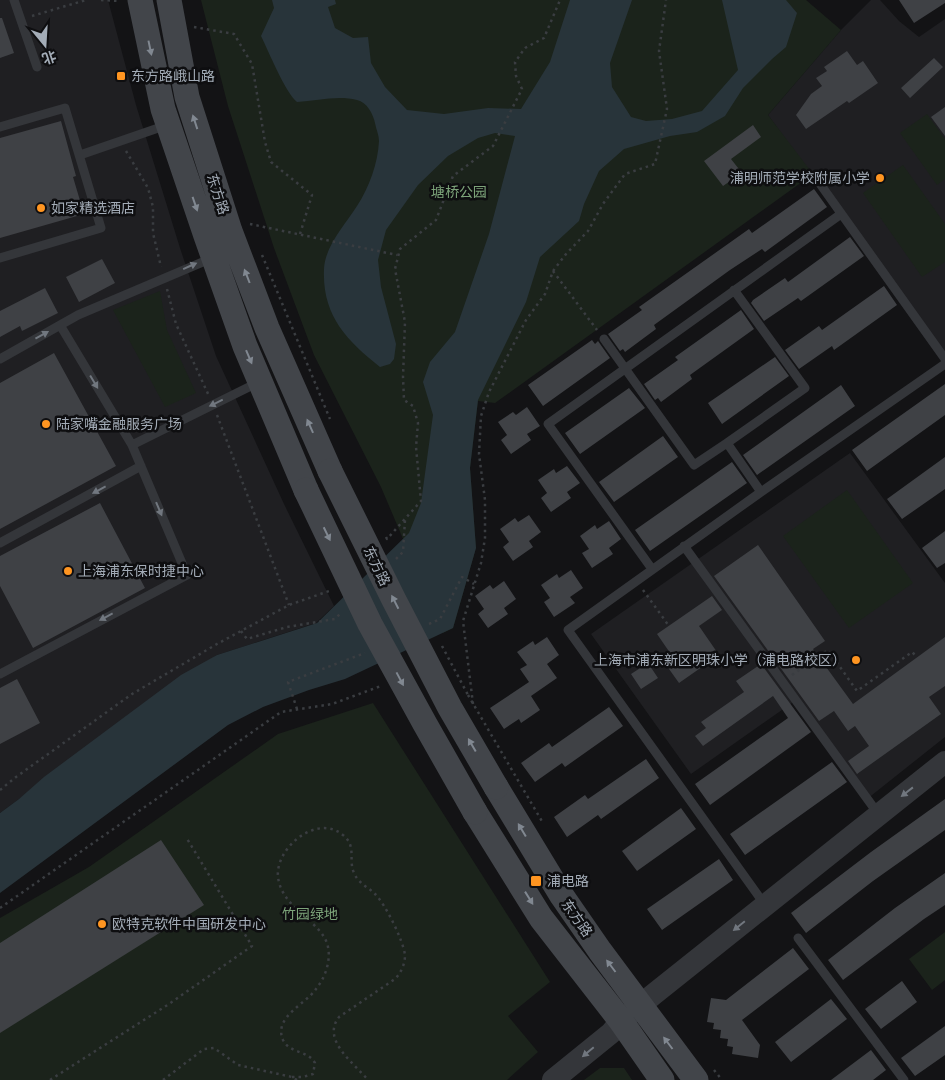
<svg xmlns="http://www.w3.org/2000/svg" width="945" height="1080" font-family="'Titillium Web','Noto Sans SC',sans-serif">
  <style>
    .built { fill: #1f1f22 }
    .green { fill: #1b231b }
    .water { fill: #28343a }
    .building { fill: #3f4145 }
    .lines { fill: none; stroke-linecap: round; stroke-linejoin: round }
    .path { stroke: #3a3d41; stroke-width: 2.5; stroke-dasharray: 2.5 4; stroke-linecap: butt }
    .service { stroke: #34363a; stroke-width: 9 }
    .tertiary { stroke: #34363a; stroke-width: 22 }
    .secondary { stroke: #42454a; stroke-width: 25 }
    .path-bridge { stroke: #3a3d41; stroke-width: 2.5; stroke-dasharray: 2.5 4; stroke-linecap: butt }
    .secondary-bridge { stroke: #42454a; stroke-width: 25 }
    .oneway { fill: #818891 }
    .oneway2 { fill: #71777f }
    .poi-dot { fill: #ff9521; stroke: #0e0e10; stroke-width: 2 }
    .labels { text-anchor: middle; stroke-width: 5; stroke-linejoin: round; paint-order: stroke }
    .poi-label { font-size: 14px; fill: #a3acb7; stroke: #0e0e10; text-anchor: start }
    .park-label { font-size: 14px; fill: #7ca379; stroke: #0e0e10 }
    .street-label { font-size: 14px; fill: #a3acb7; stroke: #0e0e10 }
  </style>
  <rect width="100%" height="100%" fill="#131315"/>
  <path class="built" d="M0,0H108L136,105L180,248L216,356L284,504L334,606L316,623L217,655L0,813Z
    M871,0H880L899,21L919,37L945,19V359L768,115L841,30Z
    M850,453L945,583V737L867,799L796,700L691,774L591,634Z"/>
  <path class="green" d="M201,0H806L841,30L768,115L813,174L495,403L478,401L470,468L476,548L453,628L443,633L381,487L314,355L274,248L228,106Z
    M927,114L945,139V179L937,185L900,133Z
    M903,165L945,224V262L922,277L863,193Z
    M160,291L167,330L196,393L165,407L113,310Z
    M847,490L913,583L849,628L783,536Z
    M373,703L550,982L508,1016L538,1052L507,1080H0V918L89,867L278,734Z
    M945,932V980L932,990L909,959Z
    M600,1068H624L632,1080H584Z"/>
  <path class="water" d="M272,0H335L336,4L328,7L335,28L353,38L368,37L371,63L385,87L407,110L444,114L488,108L521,109L550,62L570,0H632L610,63L612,87L631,117L646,121L672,119L702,111L738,70L722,0H786L797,13L786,47L772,59L743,88L725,116L697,132L670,136L624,149L599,171L584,204L579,221L540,257L526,302L478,400L470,468L476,548L453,628L345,679L309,690L263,707L228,725L0,893V813L19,799L44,777L181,675L217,655L317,623L409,533L421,503L433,415L423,382L430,362L455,332L489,234L515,136L495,133L478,138L448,156L418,185L386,230L378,260L381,287L396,344L394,359L390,364L380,367C346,340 322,315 324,269C325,246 345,225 357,206C369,188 378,163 379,141C379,135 376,129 375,123C373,114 367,102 357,100C337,95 317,101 297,102C285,92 269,52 261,36L274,8Z"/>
  <path class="building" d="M899,0H945V3L914,23Z
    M0,18H2L14,53L0,58Z
    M847,51L857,65L863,61L878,83L849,103L847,101L806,129L796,115L811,94L822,86L816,78L827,71L824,67Z
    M934,58L943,67L910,98L901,88Z
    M945,107V136L931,117Z
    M61,121L76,176L73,177L84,214L0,238V138Z
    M753,125L761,137L731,159L742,173L723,186L704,161Z
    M814,189L827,207L765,252L762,249L730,270L654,325L656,329L625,352L623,349L620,351L608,334L642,310L639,307L749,229L752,233Z
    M850,237L864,256L801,301L798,298L764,321L751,303L753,300L785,278L788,282Z
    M102,259L115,283L79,302L66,277Z
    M884,286L897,305L834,350L832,346L799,369L785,350L819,326L822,330Z
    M45,288L58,313L22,331L20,326L0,337V311Z
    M741,310L754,329L690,375L692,379L661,402L658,398L655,400L644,384L678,360L675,357Z
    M592,340L595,344L598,341L610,358L543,406L528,385Z
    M54,353L116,466L0,529V383Z
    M775,357L789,376L722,424L708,403Z
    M945,384V415L867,471L852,450Z
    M841,385L855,406L757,475L743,455Z
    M629,388L645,408L580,454L565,433Z
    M527,407L540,426L527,434L531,440L511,454L501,440L507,435L498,422L513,412L516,415Z
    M663,436L678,457L614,502L599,482Z
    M945,457V489L902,519L887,499Z
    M732,462L747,483L650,551L635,530Z
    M567,466L580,483L567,492L571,498L551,512L541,498L547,493L538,480L554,469L556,473Z
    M100,503L145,588L33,648L0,586V556Z
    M529,515L541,532L529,541L533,547L513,561L503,547L509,542L500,529L515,518L518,522Z
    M609,521L621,539L609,548L613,554L592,568L582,553L589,549L580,536L595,525L597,529Z
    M945,531V563L937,568L922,548Z
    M758,545L825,641L813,649L853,704L945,637V686L929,697L941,714L857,774L848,761L869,746L855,726L848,731L834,711L819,721L714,576Z
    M571,570L583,588L570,597L575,603L554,617L544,602L550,598L541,585L557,574L559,578Z
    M504,581L516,599L504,608L508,614L488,628L478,614L484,609L475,596L490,585L493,589Z
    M712,596L722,610L699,626L719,655L679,683L669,669L677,663L657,634Z
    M547,637L559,655L547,664L557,678L531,696L540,710L521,723L519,719L504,729L490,708L529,682L520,669L527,665L517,652L533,641L535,645Z
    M648,663L658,678L641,689L631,674Z
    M761,664L811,732L710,805L695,784L788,718L773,696L703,746L695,736L706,728L701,722L744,692L736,681Z
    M17,679L40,723L0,744V688Z
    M609,707L623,726L565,767L562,763L535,782L521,763L549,743L552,747Z
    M646,759L659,778L601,819L598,815L567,837L554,817L585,795L588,799Z
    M832,762L847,782L745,855L730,834Z
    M945,799V830L873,881L806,933L791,913L871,852Z
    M681,808L696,829L637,871L622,851Z
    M161,840L204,905L0,1033V943Z
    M719,859L733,880L662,930L647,909Z
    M945,873V905L924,919L843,980L828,960L895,908Z
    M793,948L809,969L742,1020L760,1045L758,1058L732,1054L733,1047L727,1046L728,1039L720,1038L721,1030L713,1029L714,1023L707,1022L711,998L726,1000Z
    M902,981L917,1002L881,1029L865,1009Z
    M831,999L847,1019L791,1062L775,1042Z
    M945,1026V1055L915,1076L901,1058Z
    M871,1050L886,1070L873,1080H831Z"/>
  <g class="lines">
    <path class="path" d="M101,0L120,1
      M32,16L86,0
      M194,27L234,34L252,64L265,142L271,162L312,195L300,234
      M126,151L148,188L153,207V233L161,267
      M250,224L397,255
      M262,255L330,419
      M553,271L597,330
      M167,289L176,324L209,396
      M217,415L289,605
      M386,537L387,539L421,501L416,447L418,423L413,406L404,400L403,377L405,322L395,269L400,249L436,220L453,176L493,146L522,89L516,76L515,62L525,48L544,38L560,0
      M396,559L403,552L405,520
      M643,590L669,626
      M429,624L440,619L462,577L474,584
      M241,631L247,639L287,627L335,619L342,612
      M792,675L828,650L857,691L912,652L917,657
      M468,695L543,823
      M473,704L463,621L481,563L485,538V500L479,454L481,416L489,392L526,320L545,294L553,271L566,254L588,231L603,204L625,174L655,164L667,109L659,51L666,0
      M297,709L288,682L365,653
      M0,790L16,777L132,694L217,644L289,605L332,590
      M0,908L281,712L332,704L381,686
      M714,1070L722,1080
      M292,1077H303L313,1074L315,1063C308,1050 290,1054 283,1040C273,1017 306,1004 316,989C325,978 331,961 328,947C323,921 282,910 278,877C275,848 317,813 343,835C357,846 348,860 354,873C358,883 368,887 375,894C386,905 403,940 405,955C405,964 401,973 395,979L339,1017C321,1040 354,1063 368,1080
      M50,1080L169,1004L252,946L186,837
      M163,1080L204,1049L214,1048L238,1065L292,1077L297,1080"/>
    <path class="service" d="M14,0L37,67
      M0,127L65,108L101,228L0,258
      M80,155L167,125
      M818,181L945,359
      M60,325L132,445
      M604,339L694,465L727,443L761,492L568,630L765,905
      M0,359L78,315L212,258
      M727,443L805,388L734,290
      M761,492L945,364
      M0,543L141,466
      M684,546L879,815
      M652,569L548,424L841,214
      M0,674L187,575L132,445L259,382
      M798,938L904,1080"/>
    <path class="tertiary" d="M553,1080L611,1033L621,1021L654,994L945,762"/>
    <path class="secondary" d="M140,0L163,109L206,236L245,346L306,490
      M169,0L187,97L230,231L267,328L330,471
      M496,787L562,896L600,951L696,1080
      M475,812L541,918L621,1021L662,1080"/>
    <path class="path-bridge" d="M442,646L468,695"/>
    <path class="secondary-bridge" d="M330,471L394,600L450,708L496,787
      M306,490L370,624L425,724L475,812"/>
  </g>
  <defs><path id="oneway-solid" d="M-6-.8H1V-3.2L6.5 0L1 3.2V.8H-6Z" transform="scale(1.25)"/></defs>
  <g class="oneway">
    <use href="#oneway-solid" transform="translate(150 48) rotate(78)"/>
    <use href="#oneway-solid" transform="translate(195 122) rotate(-108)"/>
    <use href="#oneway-solid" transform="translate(195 204) rotate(71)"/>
    <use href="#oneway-solid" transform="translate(247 276) rotate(-111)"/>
    <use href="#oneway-solid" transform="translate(249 357) rotate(67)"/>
    <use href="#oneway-solid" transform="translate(310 426) rotate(-114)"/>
    <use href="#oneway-solid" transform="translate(327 534) rotate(64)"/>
    <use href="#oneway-solid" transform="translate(395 602) rotate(-117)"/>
    <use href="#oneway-solid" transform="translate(400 679) rotate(62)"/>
    <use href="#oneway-solid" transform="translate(472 745) rotate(-120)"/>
    <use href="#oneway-solid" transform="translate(522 830) rotate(-121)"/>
    <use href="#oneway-solid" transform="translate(529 898) rotate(58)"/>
    <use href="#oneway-solid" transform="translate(611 966) rotate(-127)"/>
    <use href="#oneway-solid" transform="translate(668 1043) rotate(-127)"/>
  </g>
  <g class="oneway2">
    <use href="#oneway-solid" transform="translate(190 266) rotate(-24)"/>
    <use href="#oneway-solid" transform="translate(42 335) rotate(-29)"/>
    <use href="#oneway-solid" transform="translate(94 382) rotate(59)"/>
    <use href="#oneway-solid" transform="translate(216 403) rotate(154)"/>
    <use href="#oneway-solid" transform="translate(99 490) rotate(152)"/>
    <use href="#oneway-solid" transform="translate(159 509) rotate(67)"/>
    <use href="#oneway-solid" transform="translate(106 617) rotate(152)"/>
    <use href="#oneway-solid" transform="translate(907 792) rotate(142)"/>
    <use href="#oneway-solid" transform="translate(739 926) rotate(141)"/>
    <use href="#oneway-solid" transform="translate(588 1052) rotate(140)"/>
  </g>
  <g class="poi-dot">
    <rect x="116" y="71" width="10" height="10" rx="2.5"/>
    <circle cx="880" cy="178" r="5"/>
    <circle cx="41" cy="208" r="5"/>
    <circle cx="46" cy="424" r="5"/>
    <circle cx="68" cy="571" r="5"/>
    <circle cx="856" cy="660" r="5"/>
    <rect x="530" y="875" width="12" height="12" rx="2.5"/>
    <circle cx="102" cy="924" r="5"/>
  </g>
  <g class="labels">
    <g class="poi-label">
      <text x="131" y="81">东方路峨山路</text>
      <text x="870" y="183" text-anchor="end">浦明师范学校附属小学</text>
      <text x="51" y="213">如家精选酒店</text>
      <text x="56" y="429">陆家嘴金融服务广场</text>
      <text x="78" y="576">上海浦东保时捷中心</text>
      <text x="846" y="665" text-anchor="end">上海市浦东新区明珠小学（浦电路校区）</text>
      <text x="547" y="886">浦电路</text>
      <text x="112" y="929">欧特克软件中国研发中心</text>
    </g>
    <g class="park-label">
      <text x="459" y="197">塘桥公园</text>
      <text x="310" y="919">竹园绿地</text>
    </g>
    <g class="street-label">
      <text transform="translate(218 194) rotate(72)" y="5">东方路</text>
      <text transform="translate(377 566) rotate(64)" y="5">东方路</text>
      <text transform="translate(577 918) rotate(55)" y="5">东方路</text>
    </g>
  </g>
  <g transform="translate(45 45) rotate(162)" stroke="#0e0e10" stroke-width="4" paint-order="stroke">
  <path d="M0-4L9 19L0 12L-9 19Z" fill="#a3acb7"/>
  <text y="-8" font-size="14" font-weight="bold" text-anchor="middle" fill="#a3acb7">北</text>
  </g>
</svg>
